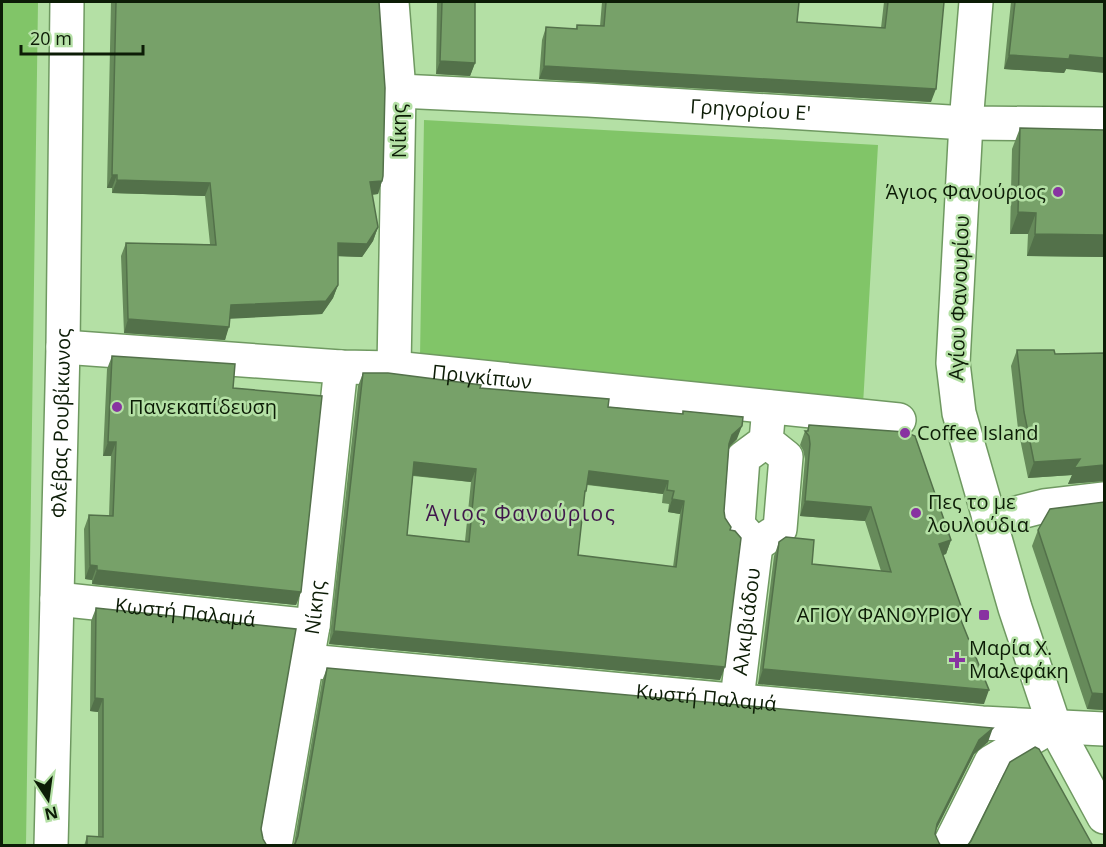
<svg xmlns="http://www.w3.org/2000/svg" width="1106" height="847" font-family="'Open Sans',sans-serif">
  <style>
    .green { fill: #81c568 }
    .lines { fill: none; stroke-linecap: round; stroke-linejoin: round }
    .minor-casing { stroke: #6f9961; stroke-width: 36 }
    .minor { stroke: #fff; stroke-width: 33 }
    .wall { fill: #668a5a; fill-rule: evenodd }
    .shaded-wall { fill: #53714a }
    .building { fill: #77a169; stroke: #53714a; stroke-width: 1.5; fill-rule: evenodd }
    .poi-dot { fill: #8833a1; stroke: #b4e0a5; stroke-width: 2 }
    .labels { text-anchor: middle; stroke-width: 5; stroke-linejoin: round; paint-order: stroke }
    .street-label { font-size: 20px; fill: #0c1c06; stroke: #b4e0a5 }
    .poi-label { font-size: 20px; fill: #0c1c06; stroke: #b4e0a5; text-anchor: start }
    .neighbourhood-label { font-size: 21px; letter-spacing: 1.5px; fill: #40174c; stroke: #b4e0a5 }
  </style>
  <rect width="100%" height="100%" fill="#b4e0a5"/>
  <path class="green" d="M2,2H38L26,846L2,845Z
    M424,120L878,145L863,405L420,357Z"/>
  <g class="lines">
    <defs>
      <g id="minor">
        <path d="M392,2L399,91L394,368"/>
        <path d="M976,2L966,123L953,363L959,413L1015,608L1054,725L1104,817"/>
        <path id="s1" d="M399,91L588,100L966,123L1104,124"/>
        <path id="s2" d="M63,347L341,367L394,368L899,420"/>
        <path d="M766,441L786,457L780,529L756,545L738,525L743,458L766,441L769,407"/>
        <path d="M989,520L1044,506L1104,499"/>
        <path id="s3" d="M57,599L313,626"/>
        <path id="s4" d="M308,661L982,723L1104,729"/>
        <path id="s5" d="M737,699L756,545"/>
        <path id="s6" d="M51,846L63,347L67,2"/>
        <path id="s7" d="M275,846L313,626L341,367"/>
        <path d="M949,846L991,762L1054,725"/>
      </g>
    </defs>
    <use href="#minor" class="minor-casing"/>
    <use href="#minor" class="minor"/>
  </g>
  <path class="wall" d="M111,2H379L382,181L378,194L372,195L378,227L373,241L362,257L338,256V285L333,298L322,314L230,318L225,340L124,333L121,256L126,243L210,244L205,196L112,193V188H107Z
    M437,2H475V63L470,76L436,74Z
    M602,2H799L797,22L881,28L884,2H944L931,102L539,79L542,40L546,27L576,29L577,25L600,26Z
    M1011,2H1104L1064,73L1004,69Z
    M1020,128L1104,130V257L1027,256L1028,234H1010L1012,149Z
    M1017,350L1055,354L1104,353V481L1068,484L1072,475L1028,478L1018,429L1011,366Z
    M112,356L233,388L301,592L296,605L92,584V580L85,579L84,529L89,515L109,516L111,456H103L107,369Z
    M363,373L480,388L608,407L682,414L683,411L737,439L729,447L724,511L720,680L329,644L358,386ZM413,476L471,482L465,541L407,535ZM587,485L663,494L662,503L669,504L668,512L680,514L673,567L578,555L584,497Z
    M809,425L951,540L946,554L943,555L961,606L958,614L984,704L758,684L774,556L779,542L812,564L881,571L865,521L800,516L805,459L803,450L800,445L805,431H807Z
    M1104,502V710L1087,709L1032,546L1038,530Z
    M96,608L261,829L263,839L267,846H84L87,836L98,837V712L90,711L91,621Z
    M327,668L988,742L974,754L936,830L935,834L939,843L294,844L322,681Z"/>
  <path class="shaded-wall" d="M1009,55H1070L1104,58V73L1066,69L1064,73L1004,69Z
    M440,61L475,63L470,76L436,74Z
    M544,66L936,89L931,102L539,79Z
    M112,175H117L112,188H107Z
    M117,180L210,183L205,196L112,193Z
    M382,181L378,194L365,195L370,182Z
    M1018,212L1036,213L1028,234H1010Z
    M378,227L373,241L362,257L333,256L338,243Z
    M1035,234L1104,235V257L1027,256Z
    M338,285L333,298L322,314L226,319L231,305Z
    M128,319L229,327L225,340L124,333Z
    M742,426L737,439L727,449L732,435Z
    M108,442H116L111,456H103Z
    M1080,459L1104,465V481L1068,484L1072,475L1028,478L1034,462Z
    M414,462L476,469L471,482L410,475Z
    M589,471L668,481L663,494L584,484Z
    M672,499L684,501L680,514L668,512Z
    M805,501L871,507L865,521L800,516Z
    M951,540L946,554L934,558L939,544Z
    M90,565L97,566L92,580L85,579Z
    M97,570L301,592L296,605L92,584Z
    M961,606L956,620V608Z
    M334,631L725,667L720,680L329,644Z
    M763,669L989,690L984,704L758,684Z
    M1092,693L1104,694V710L1087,709Z
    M95,698L103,699L98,712L90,711Z
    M993,728L988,742L974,754L932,838L937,824L979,740Z"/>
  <path class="building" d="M116,2H379L385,88L383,176L382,181L370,182L378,227L367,244L338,243V285L326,301L231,305L229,327L128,319L126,243L216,245L210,183L117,180V175H112Z
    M442,2H475V63L440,61Z
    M606,2H799L797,22L885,28L888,2H944L936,89L544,66L546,27L577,29V25L604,26Z
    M1015,2H1104V58L1070,55L1069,59L1009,55Z
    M1020,128L1104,130V235L1035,234L1036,213L1018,212Z
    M1017,350H1054L1055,354L1104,353V465L1074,468L1080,459L1034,462L1024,412Z
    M112,356L235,364L233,388L322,396L301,592L97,570V566L90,565L89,515L113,516L116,442H108Z
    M363,373H388L481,385L480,388L609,399L608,407L683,414V411L743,417L742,426L732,435L729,444L724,511L725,518L731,527L730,530L735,531L741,538L725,667L334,631ZM414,462L476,469L469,542L407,535ZM589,471L668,481L667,490L674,491L672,499L684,501L676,567L578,555L585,491H586Z
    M809,425L905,432L915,436L951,540L939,544L961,606L956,608L989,690L763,669L779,542L786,537L814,540L812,564L891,572L871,507L805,501L810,444L809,436L805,431H808Z
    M1104,502V694L1092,693L1038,530L1050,509Z
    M96,608L296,629L261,829L263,839L267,846H87V836L103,837V699L95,698Z
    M327,668L993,728L979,740L937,824L935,834L939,843L941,846H293L295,844L298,836Z
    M1035,747L1039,749L1093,846H967L971,841L1010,762Z"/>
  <g class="poi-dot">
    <circle cx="1058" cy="192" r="6"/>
    <circle cx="117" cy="407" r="6"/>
    <circle cx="905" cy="433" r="6"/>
    <circle cx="916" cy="513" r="6"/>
    <rect x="978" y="609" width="12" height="12" rx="3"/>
    <path d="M954 651h6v6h6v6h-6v6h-6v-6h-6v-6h6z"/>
  </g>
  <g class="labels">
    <g class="street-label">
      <text dy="7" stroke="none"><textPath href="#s1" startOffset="352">Γρηγορίου Ε'</textPath></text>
      <text transform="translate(399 131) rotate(-90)" y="7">Νίκης</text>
      <text transform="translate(959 298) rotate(-88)" y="7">Αγίου Φανουρίου</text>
      <text dy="7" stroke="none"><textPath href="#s2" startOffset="420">Πριγκίπων</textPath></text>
      <text dy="7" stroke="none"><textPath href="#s6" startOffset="423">Φλέβας Ρουβίκωνος</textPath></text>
      <text dy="7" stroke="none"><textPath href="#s7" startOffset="242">Νίκης</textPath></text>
      <text dy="7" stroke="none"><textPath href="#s3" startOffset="129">Κωστή Παλαμά</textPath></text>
      <text dy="7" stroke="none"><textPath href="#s5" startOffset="78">Αλκιβιάδου</textPath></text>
      <text dy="7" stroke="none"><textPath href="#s4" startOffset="400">Κωστή Παλαμά</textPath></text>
    </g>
    <g class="poi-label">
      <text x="1046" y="199" text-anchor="end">Άγιος Φανούριος</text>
      <text x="129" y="414">Πανεκαπίδευση</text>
      <text x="917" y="440">Coffee Island</text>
      <text x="928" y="509">Πες το με<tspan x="928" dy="23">λουλούδια</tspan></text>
      <text x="972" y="622" text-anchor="end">ΑΓΙΟΥ ΦΑΝΟΥΡΙΟΥ</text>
      <text x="969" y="655">Μαρία Χ.<tspan x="969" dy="23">Μαλεφάκη</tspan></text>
    </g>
    <g class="neighbourhood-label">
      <text x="521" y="521">Άγιος Φανούριος</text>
    </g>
  </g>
  <rect width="1106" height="847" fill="none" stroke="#0c1c06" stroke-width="6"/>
  <g transform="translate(48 799) rotate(167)" stroke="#b4e0a5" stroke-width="4.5" paint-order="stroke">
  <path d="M0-4.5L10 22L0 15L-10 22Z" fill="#0c1c06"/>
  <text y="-9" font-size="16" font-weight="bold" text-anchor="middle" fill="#0c1c06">N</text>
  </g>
  <path d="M21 45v9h122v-9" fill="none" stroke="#0c1c06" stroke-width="3"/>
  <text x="30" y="45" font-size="18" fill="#0c1c06" stroke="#b4e0a5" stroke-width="4.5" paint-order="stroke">20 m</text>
</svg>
